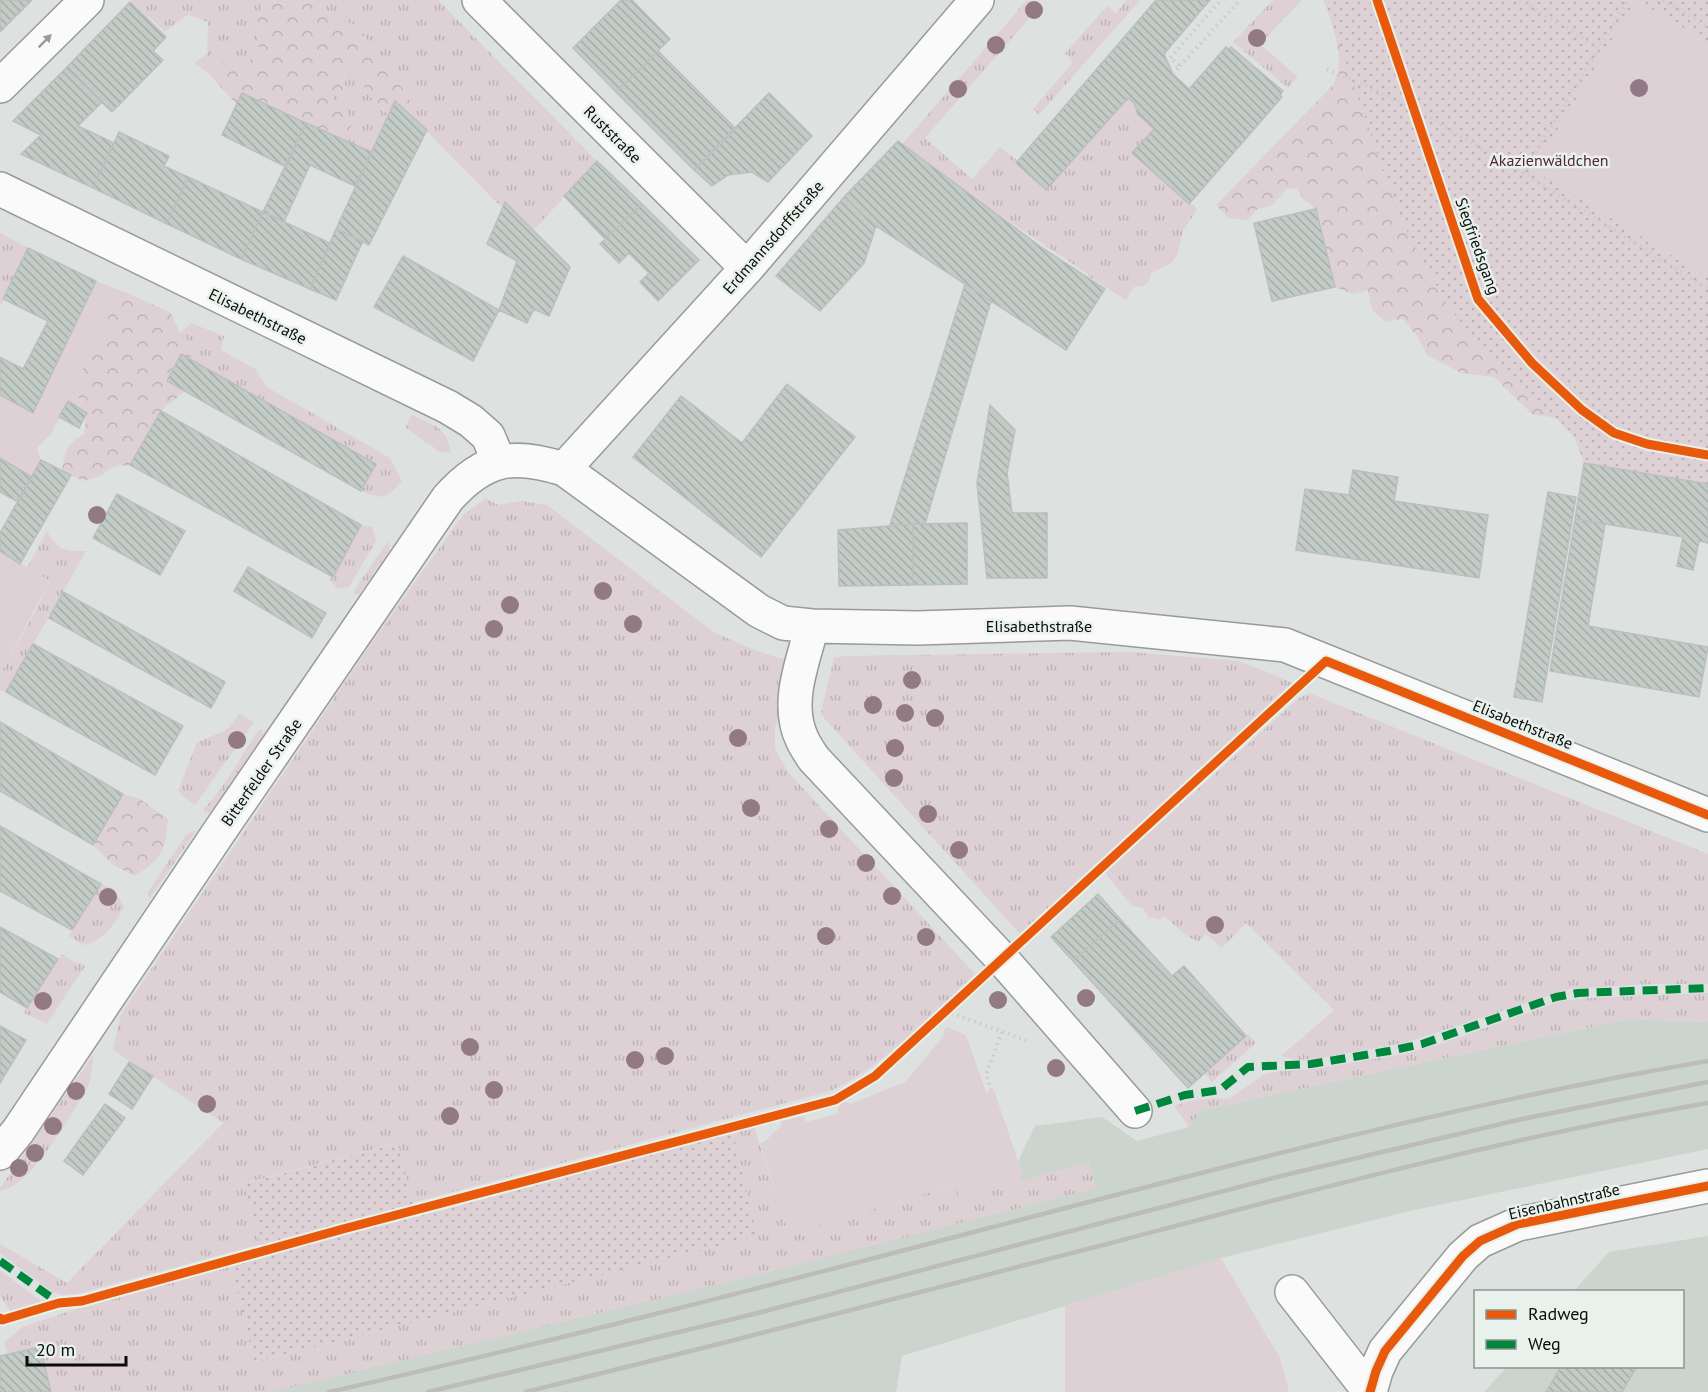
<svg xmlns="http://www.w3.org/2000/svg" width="1708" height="1392" font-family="'PT Sans',sans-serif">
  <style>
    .built { fill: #cbd5ce }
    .grass { fill: url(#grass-tufts) }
    .forest { fill: url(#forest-crowns) }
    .park { fill: url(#park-dots) }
    .garden { fill: #ded1d5 }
    .building { fill: url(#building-back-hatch); stroke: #bdbfbe; stroke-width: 1.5 }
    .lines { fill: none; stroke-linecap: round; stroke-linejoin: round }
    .minor-casing { stroke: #989b99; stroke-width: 36 }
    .path { stroke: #cacbcb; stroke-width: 4; stroke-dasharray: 1.5 4.5; stroke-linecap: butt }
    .minor { stroke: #fafafa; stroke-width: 33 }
    .rail { stroke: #bcbcbc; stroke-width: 4.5 }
    .quiet { stroke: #00873e; stroke-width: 8; stroke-dasharray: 15 8; stroke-linecap: butt }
    .cycleway-casing { stroke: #e8f1eb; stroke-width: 13 }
    .cycleway { stroke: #e8590c; stroke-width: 9 }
    .tree { fill: #927984 }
    .oneway { fill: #9a9b9a }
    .labels { text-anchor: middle; stroke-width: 5; stroke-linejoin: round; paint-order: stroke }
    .street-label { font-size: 16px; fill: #090c0a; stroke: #e8f1eb }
    .park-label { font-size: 16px; fill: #552439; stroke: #e8f1eb }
  </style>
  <defs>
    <pattern id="grass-tufts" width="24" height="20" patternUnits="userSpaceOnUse" patternTransform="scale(1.5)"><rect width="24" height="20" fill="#ded1d5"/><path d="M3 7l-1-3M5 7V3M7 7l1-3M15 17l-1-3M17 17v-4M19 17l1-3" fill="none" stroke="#bdb2b6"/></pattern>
    <pattern id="forest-crowns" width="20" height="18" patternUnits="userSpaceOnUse" patternTransform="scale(1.5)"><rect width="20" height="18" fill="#ded1d5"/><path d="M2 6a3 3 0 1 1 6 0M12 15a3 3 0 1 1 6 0" fill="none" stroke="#bdb2b6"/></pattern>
    <pattern id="park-dots" width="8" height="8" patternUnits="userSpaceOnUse" patternTransform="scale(1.5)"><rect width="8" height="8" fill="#ded1d5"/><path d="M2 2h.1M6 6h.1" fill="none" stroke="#bdb2b6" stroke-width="1.8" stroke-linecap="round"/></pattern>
    <pattern id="building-back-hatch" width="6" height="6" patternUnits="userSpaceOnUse" patternTransform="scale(1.5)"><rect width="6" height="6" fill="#c2cbc6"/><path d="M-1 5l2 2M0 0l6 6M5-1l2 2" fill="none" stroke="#a5ada9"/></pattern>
  </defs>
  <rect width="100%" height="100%" fill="#dde1df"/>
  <path class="built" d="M1628,1019L1708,1022V1149L1414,1210L1221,1258L902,1356L896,1392H136L789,1234L960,1199L1016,1184L1022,1173L1018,1161L1035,1126L1102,1117L1137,1141L1189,1127L1202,1110Z
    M1708,1236V1392H1484L1507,1367L1682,1366V1292L1574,1291L1609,1252Z"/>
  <path class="grass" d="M132,0H269L258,13L259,55L239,66L227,58L208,73L194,63L207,54L208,22L188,15L165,31L130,2Z
    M271,0H438L597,161L533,231L505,202L502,208L411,115L409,94L399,86L391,64L376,53L359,27L333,17L316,2L290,6Z
    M1127,0H1140L1039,115L1033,109L1073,62L1065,53L1107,6L1116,13Z
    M1273,0H1302L1260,44L1298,77L1288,88L1233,42Z
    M1026,1H1032L1040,6L925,138L972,179L1000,147L1018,161L1016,164L1046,189L1128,98L1134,103L1138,114L1154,129L1132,153L1189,203L1194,205L1197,210L1183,231L1177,256L1170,264L1151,273L1149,282L1143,286L1134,287L1126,300L1088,276V274L899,148Z
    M355,66L367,93L389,115L372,152L342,139L331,97L345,90L344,71Z
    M0,233L28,248L0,307Z
    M191,323L224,336L221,350L255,369L267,387L390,458L402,481C387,499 383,500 361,491L376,464L191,360L190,344L180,333Z
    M412,415C434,426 447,426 451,453L440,452L405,427Z
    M486,498L498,505L521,501L547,505L715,633L757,651L789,661L788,678L775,730V749L788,772L975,974C931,1014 883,1068 830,1091L412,1203L397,1143L245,1183L261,1244L77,1294L63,1295L52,1292L0,1253V1244L67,1283L223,1123L113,1050L121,1014L370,645L463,515Z
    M361,525L372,527L376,541L349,587L338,589L330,580Z
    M47,531C57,551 65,551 86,551L6,692L0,690V674L35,612L50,581L27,568Z
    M388,541L390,550L359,594H354L355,589Z
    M1130,652L1238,661L1273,674L1292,683L1020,934L823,717L821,711L834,658L845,656Z
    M1309,693L1708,854V984H1652L1568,989L1408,1042L1315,1059L1297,1060L1281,1056L1334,1010L1246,923L1222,948L1206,934L1199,942L1188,937L1164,916L1160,920L1152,917L1149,919L1143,908L1132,906L1105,873L1299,698Z
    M239,714L254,722L195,805L184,797L178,791L197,742L227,730Z
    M262,730L263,736L210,813L204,812V808C225,789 241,755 258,731Z
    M193,831H196L149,899L148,892L186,835Z
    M101,884L114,889L124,907C114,925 104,941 83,945L69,936Z
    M62,954L74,962L81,963L85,966L47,1024L24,1013Z
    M1708,993V1022L1628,1019L1202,1110L1189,1127L1174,1106L1189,1101L1212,1098L1229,1099L1263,1075L1279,1071L1314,1069L1405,1054L1443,1043L1561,1001L1588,998Z
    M1248,1034L1256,1043L1212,1082L1204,1073Z
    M94,1054L90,1081L86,1091C69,1117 31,1187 0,1191V1188Z
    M754,1127L789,1233L956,1185L960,1198L1089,1162L1096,1188L769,1272L271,1392H51L40,1347L8,1355L4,1343L22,1327L73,1310L231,1266L254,1362L756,1236L733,1133Z
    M0,1270L42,1302L11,1312L0,1296Z"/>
  <path class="forest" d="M269,0L290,6L316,2L333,17L359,27L376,53L391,64L399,85L409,94L411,115L395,102L389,115L367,93L355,66L344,72L345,90L332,97L346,110L352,125L342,139L242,94L237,105L208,73L227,58L239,66L259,55L258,13Z
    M1324,0H1505L1557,314L1584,463L1575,438L1556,418L1532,414L1494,377L1461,373L1427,355L1417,336L1403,319L1386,322L1372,310L1368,290L1353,294L1335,287L1317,209L1304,200L1297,188L1287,189L1272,205L1256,210L1248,220L1228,218L1216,205L1333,85C1347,60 1332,25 1324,0Z
    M130,294L171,313L180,333L191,343V360L181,355L167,381L184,391C177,401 168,402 161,411L130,465L115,466L100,476L84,481L62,471C65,451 66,444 84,434L87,413L79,400L78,380L85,364L100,348L108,317L119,302Z
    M123,794L140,799L168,819C165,851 162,860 134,876L112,864L93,845Z"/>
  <path class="park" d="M1324,0H1708V484L1584,463L1575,438L1556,418L1525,394L1486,354L1448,306L1400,218Z
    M733,1133L757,1236L254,1362L231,1266L265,1258L244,1184L398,1143L416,1217Z"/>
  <path class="garden" d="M1636,0L1708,42V278L1533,170Z
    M96,281L130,294L119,302L108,317L100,348L85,364L78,380L79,400L87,413L68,401L51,434L37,448L41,460L32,477L0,458V395L33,413Z
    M0,551L50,581L0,674Z
    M946,1027L966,1035L986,1092L994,1090L1022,1173L1020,1181L1016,1184L960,1199L955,1185L789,1234L760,1143L765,1141L781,1126V1121L804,1116L806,1122L837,1114L841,1100L851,1104L905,1082L942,1038Z
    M1221,1258L1280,1358L1289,1392H1065V1306Z"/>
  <path class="building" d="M0,0H32L0,32Z
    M621,0H632L670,39L616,92L573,48Z
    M1156,0H1210L1164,54L1173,74L1189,89L1226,47L1229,49L1231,47L1283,91L1280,95L1282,97L1189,204L1132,153L1154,129L1138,114L1134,103L1128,98L1046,190L1016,163Z
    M130,2L166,37L153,51L163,60L112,112L66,68Z
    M658,51L736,129L694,170L616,92Z
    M66,68L102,102L78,126L114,143L93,188L21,154L41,135L13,121Z
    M242,93L306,123L286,167L222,135Z
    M769,93L812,136L768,182L752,172L728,175L712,186L694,170Z
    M395,101L427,130L369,245L336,229Z
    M306,123L372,152L355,186L310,165L284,222L263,212Z
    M119,132L169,156L164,166L188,177L167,224L93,188Z
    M898,141L1041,247L1105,289L1066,350L876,226L844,197Z
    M597,161L642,204L605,239L564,196Z
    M188,177L263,212L241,259L167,224Z
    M844,197L876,226L864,263L820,311L776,276Z
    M505,202L570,267L549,316L534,309L527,323L499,310L517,261L487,244Z
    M642,204L699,260L658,301L640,282L649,273L629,253L619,263L600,244Z
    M1316,209L1335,287L1272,301L1254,223Z
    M263,212L330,243L310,289L241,259Z
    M336,229L363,241L336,300L310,289Z
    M28,248L96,281L33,413L0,395V357L23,369L48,321L3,299Z
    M403,256L499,310L473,361L374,307Z
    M965,284L991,301L925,524L890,525Z
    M181,354L376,464L361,491L167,381Z
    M787,384L855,437L761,557L633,457L681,396L742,443Z
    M68,401L87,413L79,428L59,417Z
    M990,405L1015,430L1007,473L1012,513H1047V578H987L977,483Z
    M161,411L361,525L333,577L130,465Z
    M0,458L32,477L18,502L0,492Z
    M41,460L71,475L20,564L0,551V533Z
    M1584,463L1708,484V543L1699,541L1693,570L1677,566L1683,537L1575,519Z
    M1353,470L1398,477L1394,501L1488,515L1479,578L1296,550L1305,489L1349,495Z
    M1548,492L1576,497L1542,702L1514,697Z
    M117,494L185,531L160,575L93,538Z
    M1575,519L1605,524L1588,626L1708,647L1699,697L1550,671Z
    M967,523V584L913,585V524Z
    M913,524V585L839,586L838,530Z
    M248,567L326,613L312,638L234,591Z
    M63,592L225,682L211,708L49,618Z
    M33,644L183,726L155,775L6,692Z
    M0,722L123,794L93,845L0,791Z
    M0,826L101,884L72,930L0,891Z
    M1098,894L1120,919L1073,961L1051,937Z
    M1120,919L1172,976L1184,966L1246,1036L1188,1088L1073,961Z
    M0,927L58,959L27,1008L0,992Z
    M0,1026L26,1040L0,1083Z
    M129,1062L153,1076L132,1109L109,1094Z
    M105,1104L125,1118L83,1175L64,1161Z
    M40,1347L51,1392H0V1356Z
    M1561,1366H1637L1622,1392H1546Z"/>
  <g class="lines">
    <defs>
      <path id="minor" d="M479,0L747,268
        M0,86L87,0
        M0,189L448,407L471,421L488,436L499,462
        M564,469L747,268L977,0
        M812,626C803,662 785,703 802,739C805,746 810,753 814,759L1002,959L1135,1111
        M0,1153L18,1131L219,832L448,498C485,457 513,453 564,469L759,611L783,623L812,626L918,628L1070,623L1285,645L1708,815
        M1292,1292L1370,1392
        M1370,1392L1376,1371L1385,1351L1463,1256L1480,1241L1518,1224L1708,1186"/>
    </defs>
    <use href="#minor" class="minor-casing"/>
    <path class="path" d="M1520,0L1599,48
      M1663,0L1708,27
      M1180,66L1240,0
      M1327,69L1414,108L1523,173L1708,289
      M1173,74L1180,66L1170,58L1221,0
      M1523,173L1628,0
      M946,1011L1030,1042
      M991,1090L986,1075L1002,1032"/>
    <use href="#minor" class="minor"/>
    <path class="rail" d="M329,1392C551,1342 772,1285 993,1227C1230,1165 1467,1102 1708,1061
      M428,1392L754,1314L1285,1175L1522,1119L1708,1082
      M526,1392C720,1344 914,1295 1107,1244C1305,1192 1505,1138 1708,1103"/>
    <path class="quiet" d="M1135,1111L1185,1095L1220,1090L1248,1067L1311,1064L1389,1051L1422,1044L1556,997L1578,993L1708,988
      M0,1261L59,1303"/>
    <defs>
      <path id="cycleway" d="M1377,0L1478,299L1532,363L1582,410L1614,433L1647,444L1708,455
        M0,1318L2,1320L59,1303L82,1301L343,1229L835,1100L875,1076L1326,661L1708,815
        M1370,1392L1376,1371L1385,1351L1463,1256L1480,1241L1518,1224L1708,1186"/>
    </defs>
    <use href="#cycleway" class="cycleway-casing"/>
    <use href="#cycleway" class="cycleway"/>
  </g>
  <g class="tree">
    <circle cx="1034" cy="10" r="9"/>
    <circle cx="1257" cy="38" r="9"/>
    <circle cx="996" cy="45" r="9"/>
    <circle cx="1639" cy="88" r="9"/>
    <circle cx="958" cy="89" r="9"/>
    <circle cx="97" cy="515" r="9"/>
    <circle cx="603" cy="591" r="9"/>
    <circle cx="510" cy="605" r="9"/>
    <circle cx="633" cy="624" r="9"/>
    <circle cx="494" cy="629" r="9"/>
    <circle cx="912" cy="680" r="9"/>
    <circle cx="873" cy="705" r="9"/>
    <circle cx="905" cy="713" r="9"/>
    <circle cx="935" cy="718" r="9"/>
    <circle cx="738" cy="738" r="9"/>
    <circle cx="237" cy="740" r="9"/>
    <circle cx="895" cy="748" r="9"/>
    <circle cx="894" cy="778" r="9"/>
    <circle cx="751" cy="808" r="9"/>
    <circle cx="928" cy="814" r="9"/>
    <circle cx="829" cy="829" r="9"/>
    <circle cx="959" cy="850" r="9"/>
    <circle cx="866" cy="863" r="9"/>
    <circle cx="892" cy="896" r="9"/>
    <circle cx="108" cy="897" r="9"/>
    <circle cx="1215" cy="925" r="9"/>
    <circle cx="826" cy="936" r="9"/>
    <circle cx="926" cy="937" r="9"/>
    <circle cx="1086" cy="998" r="9"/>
    <circle cx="998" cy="1000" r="9"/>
    <circle cx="43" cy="1001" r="9"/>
    <circle cx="470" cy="1047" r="9"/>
    <circle cx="665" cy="1056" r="9"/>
    <circle cx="635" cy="1060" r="9"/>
    <circle cx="1056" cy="1068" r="9"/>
    <circle cx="494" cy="1090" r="9"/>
    <circle cx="76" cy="1091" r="9"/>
    <circle cx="207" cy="1104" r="9"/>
    <circle cx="450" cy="1116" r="9"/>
    <circle cx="53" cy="1126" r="9"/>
    <circle cx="35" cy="1153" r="9"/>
    <circle cx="19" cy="1168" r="9"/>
  </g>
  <defs><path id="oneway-solid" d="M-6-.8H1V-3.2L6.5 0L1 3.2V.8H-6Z" transform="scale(1.5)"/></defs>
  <use class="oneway" href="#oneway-solid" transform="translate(45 41) rotate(-45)"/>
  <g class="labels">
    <g class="street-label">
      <text transform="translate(613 134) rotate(45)" y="6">Ruststraße</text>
      <text transform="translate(773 237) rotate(-49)" y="6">Erdmannsdorffstraße</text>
      <text transform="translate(1478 246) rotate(70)" y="6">Siegfriedsgang</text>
      <text transform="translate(258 316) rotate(26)" y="6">Elisabethstraße</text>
      <text x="1039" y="632">Elisabethstraße</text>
      <text transform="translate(1523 724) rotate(22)" y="6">Elisabethstraße</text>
      <text transform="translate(261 772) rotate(-55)" y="6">Bitterfelder Straße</text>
      <text transform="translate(1564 1201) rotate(-13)" y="6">Eisenbahnstraße</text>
    </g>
    <g class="park-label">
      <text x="1549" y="166">Akazienwäldchen</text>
    </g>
  </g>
  <rect x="1474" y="1290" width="210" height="78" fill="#e8f1eb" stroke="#8f9591" stroke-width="1.5"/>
  <rect x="1486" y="1310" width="30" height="9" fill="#e8590c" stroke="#8f9591" stroke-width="1.5"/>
  <text x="1528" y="1320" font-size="18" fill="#090c0a">Radweg</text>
  <rect x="1486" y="1340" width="30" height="9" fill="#00873e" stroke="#8f9591" stroke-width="1.5"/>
  <text x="1528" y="1350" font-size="18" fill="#090c0a">Weg</text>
  <path d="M27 1356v9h99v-9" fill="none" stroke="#090c0a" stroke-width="3"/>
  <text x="36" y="1356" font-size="18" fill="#090c0a" stroke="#e8f1eb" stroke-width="4.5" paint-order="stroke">20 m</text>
</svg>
